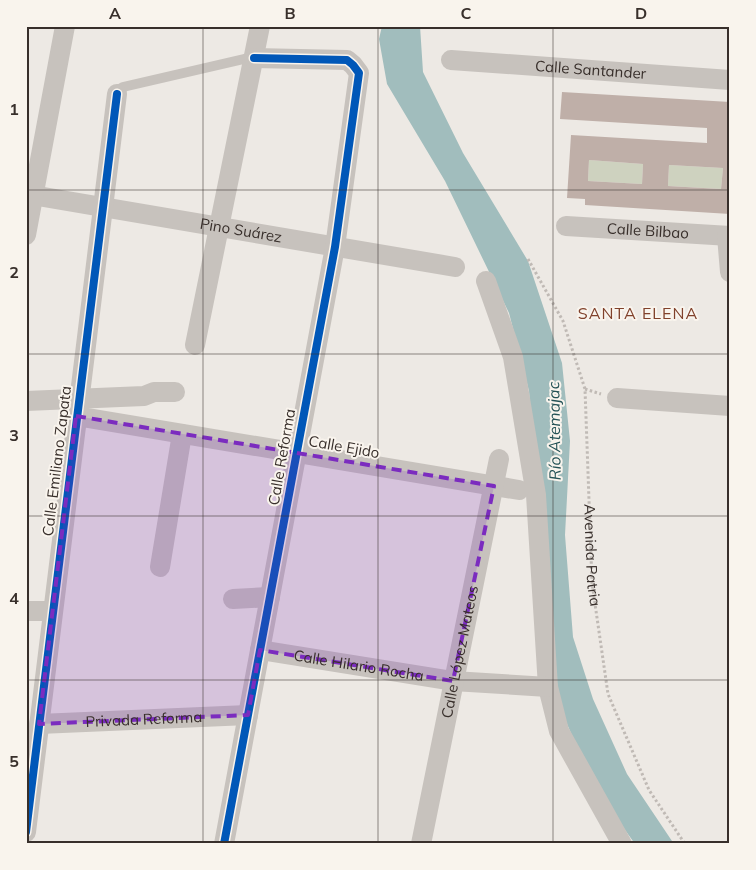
<svg xmlns="http://www.w3.org/2000/svg" width="756" height="870" font-family="Mulish,sans-serif">
  <style>
    .green { fill: #ced2bf }
    .water { fill: #a1bdbd }
    .building { fill: #bfafa8; fill-rule: evenodd }
    .lines { fill: none; stroke-linecap: round; stroke-linejoin: round }
    .path { stroke: #c0bab5; stroke-width: 3; stroke-dasharray: 2.5 2.5; stroke-linecap: butt }
    .lane { stroke: #c7c2bd; stroke-width: 10 }
    .street { stroke: #c7c2bd; stroke-width: 20 }
    .cycleway-casing { stroke: #f9f4ed; stroke-width: 11 }
    .cycleway { stroke: #0057b8; stroke-width: 8 }
    .marked { fill: #7b2cbf; fill-opacity: 0.2; stroke: #7b2cbf; stroke-width: 4; stroke-dasharray: 10 6; stroke-linejoin: round }
    .grid { fill: none; stroke: #382f2b; stroke-width: 1; stroke-opacity: 0.55 }
    .labels { text-anchor: middle; stroke-width: 4; stroke-linejoin: round; paint-order: stroke }
    .street-label { font-size: 15px; fill: #382f2b; stroke: #f9f4ed }
    .neighbourhood-label { font-size: 16px; letter-spacing: 1px; fill: #80412b; stroke: #f9f4ed }
    .water-label { font-size: 16px; font-style: italic; fill: #245256; stroke: #f9f4ed }
    .neatline { fill: none; stroke: #382f2b; stroke-width: 2 }
    .grid-label { font-size: 16px; text-anchor: middle; font-weight: bold; fill: #382f2b }
  </style>
  <rect width="100%" height="100%" fill="#ede9e4"/>
  <path class="green" d="M589,160L643,164L642,184L588,181Z
    M669,165L723,168L721,189L668,186Z"/>
  <path class="water" d="M382,26H420L423,72L463,153L528,261L562,363L570,441L565,535L573,637L593,699L627,774L674,844H635L593,785L550,684L529,391L509,313L445,181L387,84L379,39Z"/>
  <path class="building" d="M562,92L730,102V214L585,205V199L567,198L571,135L707,143V128L560,119ZM589,160L643,164L642,184L588,181ZM669,165L723,168L721,189L668,186Z"/>
  <g class="lines">
    <g class="path">
      <path id="s1" d="M528,259L563,321L585,389L592,583L608,694L649,790L685,844"/>
      <path d="M585,389L601,394"/>
    </g>
    <path class="lane" d="M117,94L118,90L123,87L244,59L254,58"/>
    <g class="street">
      <path id="s2" d="M451,60L730,80"/>
      <path id="s3" d="M26,194L455,267"/>
      <path id="s4" d="M566,226L730,236"/>
      <path d="M26,235L65,26"/>
      <path d="M727,236L730,272"/>
      <path d="M486,281L513,357L536,495L548,687L559,731L622,844"/>
      <path d="M195,345L260,26"/>
      <path d="M617,398L730,406"/>
      <path d="M26,401L144,396L154,392H175"/>
      <path d="M76,416L519,490"/>
      <path d="M160,567L182,434"/>
      <path d="M233,599L270,597"/>
      <path d="M26,611H52"/>
      <path id="s5" d="M260,650L453,681L548,687"/>
      <path id="s6" d="M39,724L248,715"/>
      <path d="M26,832L117,94"/>
      <path d="M224,844L335,247L359,73L353,65L347,60L254,58"/>
      <path id="s7" d="M421,844L499,459"/>
    </g>
    <defs>
      <path id="cycleway" d="M26,832L117,94
        M224,844L335,247L359,73L353,65L347,60L254,58"/>
    </defs>
    <use href="#cycleway" class="cycleway-casing"/>
    <use href="#cycleway" class="cycleway"/>
  </g>
  <path class="marked" d="M76,416L494,486L453,681L260,650L248,715L39,724Z"/>
  <path class="grid" d="M203,26V844M378,26V844M553,26V844M26,190H730M26,354H730M26,516H730M26,680H730"/>
  <g class="labels">
    <g class="street-label">
      <text dy="5" stroke="none"><textPath href="#s2" startOffset="140">Calle Santander</textPath></text>
      <text dy="5" stroke="none"><textPath href="#s3" startOffset="218">Pino Suárez</textPath></text>
      <text dy="5" stroke="none"><textPath href="#s4" startOffset="82">Calle Bilbao</textPath></text>
      <text transform="translate(344 447) rotate(10)" y="5">Calle Ejido</text>
      <text transform="translate(282 457) rotate(-80)" y="5">Calle Reforma</text>
      <text transform="translate(57 461) rotate(-83)" y="5">Calle Emiliano Zapata</text>
      <text dy="5" stroke="none"><textPath href="#s1" startOffset="309">Avenida Patria</textPath></text>
      <text dy="5" stroke="none"><textPath href="#s7" startOffset="196">Calle López Mateos</textPath></text>
      <text dy="5" stroke="none"><textPath href="#s5" startOffset="100">Calle Hilario Rocha</textPath></text>
      <text dy="5" stroke="none"><textPath href="#s6" startOffset="105">Privada Reforma</textPath></text>
    </g>
    <g class="neighbourhood-label">
      <text x="638" y="319">SANTA ELENA</text>
    </g>
    <g class="water-label">
      <text transform="translate(554 431) rotate(-91)" y="6">Río Atemajac</text>
    </g>
  </g>
  <rect width="756" height="870" fill="none" stroke="#f9f4ed" stroke-width="55"/>
  <rect x="28" y="28" width="700" height="814" class="neatline"/>
  <g class="grid-label">
    <text x="115" y="19">A</text>
    <text x="290" y="19">B</text>
    <text x="466" y="19">C</text>
    <text x="641" y="19">D</text>
    <text x="14" y="115">1</text>
    <text x="14" y="278">2</text>
    <text x="14" y="441">3</text>
    <text x="14" y="604">4</text>
    <text x="14" y="767">5</text>
  </g>
</svg>
